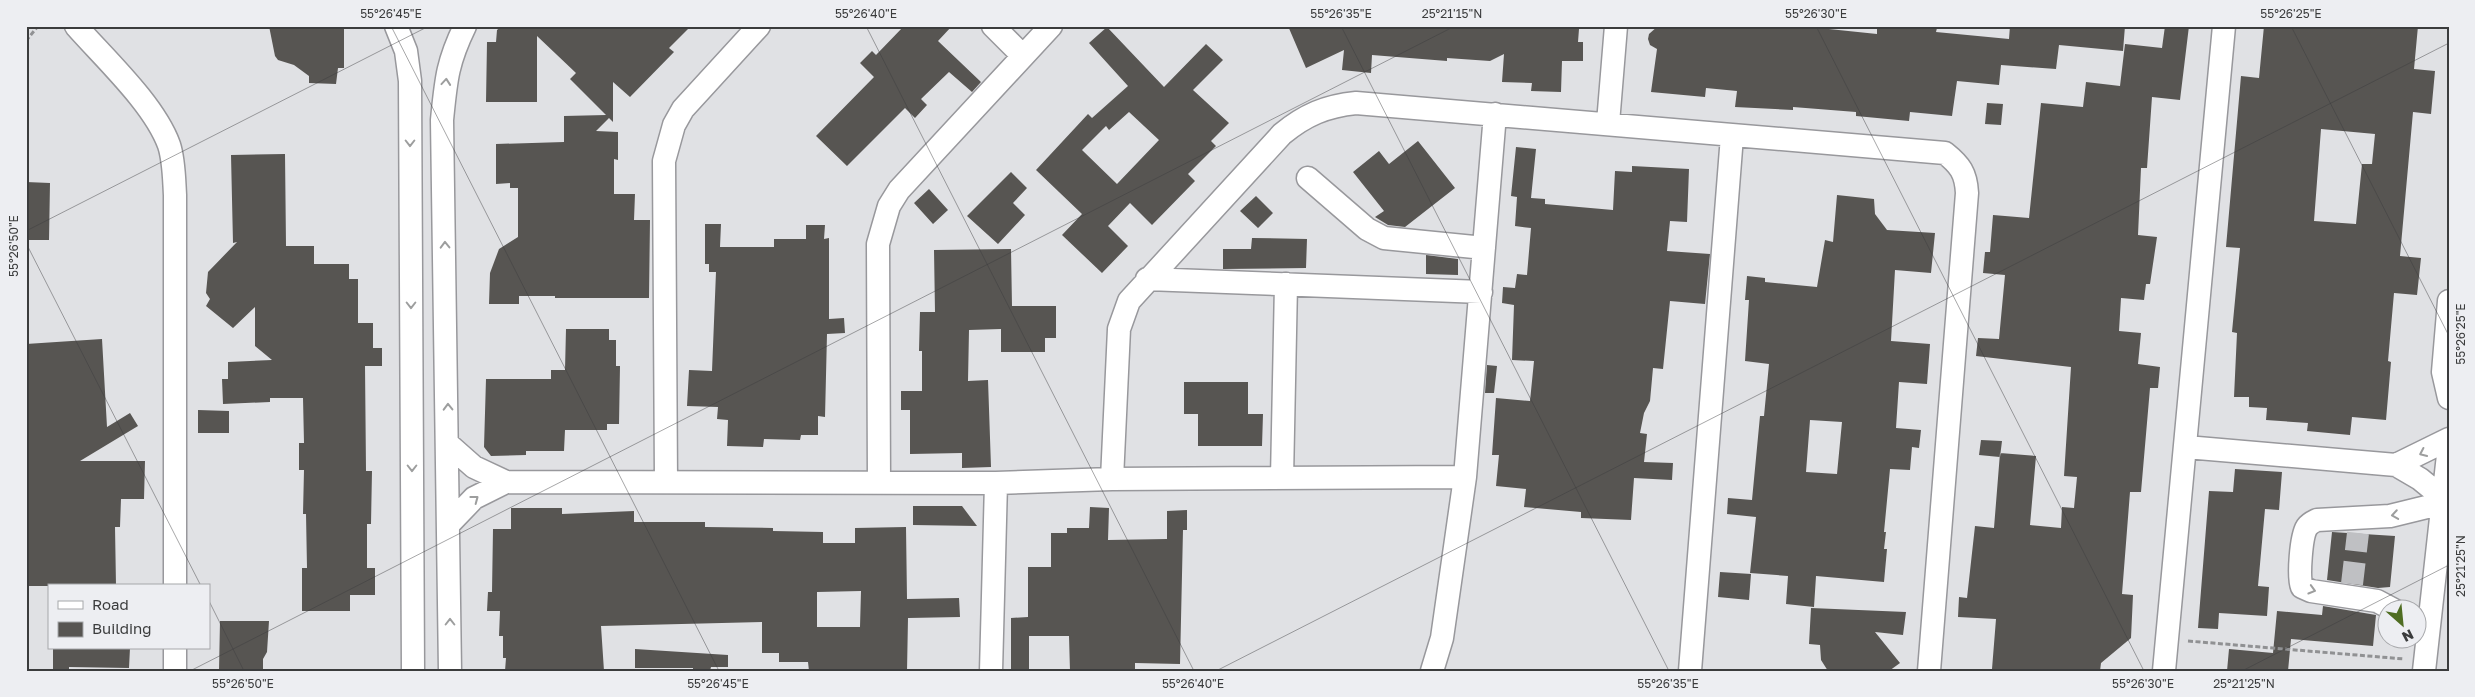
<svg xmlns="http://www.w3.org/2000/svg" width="2475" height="697" font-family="'Golos Text',sans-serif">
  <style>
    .building { fill: #575552; fill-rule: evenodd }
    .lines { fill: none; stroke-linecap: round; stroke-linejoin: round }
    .minor-tunnel { stroke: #bfc0c3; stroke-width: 22; stroke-dasharray: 22 11; stroke-linecap: butt }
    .minor-casing { stroke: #98989c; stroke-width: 25 }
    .path { stroke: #909193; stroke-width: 3; stroke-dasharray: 5 2.5; stroke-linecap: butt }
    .minor { stroke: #fff; stroke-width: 22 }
    .oneway { stroke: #9d9e9e }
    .ticks { fill: none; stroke: #3b3c3d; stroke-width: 1; stroke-opacity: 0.45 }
    .neatline { fill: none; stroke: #3b3c3d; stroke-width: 2 }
    .ticks-label { font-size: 12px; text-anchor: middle; fill: #3b3c3d }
  </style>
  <rect width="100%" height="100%" fill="#e0e1e4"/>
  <path class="building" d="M269,26H338L344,29V68H338L336,84L309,83V76L294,65L278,60L275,56Z
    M502,26H691L669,48L674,52L630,97L613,82V122L609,118L596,131L618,132V160L614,159V194H635L634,220H650L649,298H555V296H519V304H489L490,273L499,249L518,237V188H510V183L496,184V144L564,142V116L606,115L570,79L576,73L537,36V102H486L487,42H496L497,30Z
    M904,26H952L938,41L981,82L972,92L949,72L921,99L927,105L915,118L905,108L847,166L816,136L874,77L860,63L872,51L876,55Z
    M1288,26H1564V28L1579,29L1578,42H1583V61H1562L1561,92L1531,91L1532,83L1502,82L1504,54L1490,61L1447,58V61L1372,55L1371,73L1342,70L1344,50L1306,68Z
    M1658,26H1800L1877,34V26H1913L1937,28L1936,32L2009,39L2010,26H2125L2123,51L2059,45L2056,69L2001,65L1999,85L1957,81L1952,116L1910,112L1909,121L1856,116V112L1793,107V110L1735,107L1737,91L1706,88L1705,97L1651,92L1657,49L1650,45L1648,39L1649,34Z
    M2165,26H2189L2180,100L2152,97L2147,168H2141L2138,235L2157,237L2150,284H2146L2144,300L2121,298L2119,331L2141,333L2138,364L2160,367L2158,388H2150L2141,492H2130L2122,594L2133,595L2131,638L2101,663L2100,671L1992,669L1996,619L1958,617L1959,597L1967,598L1975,526L1994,528L2000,453L2036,456L2030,525L2061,528L2062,507L2074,508L2077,477L2064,476L2071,367L1976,356L1978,338L1999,339L2005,275L1983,273L1985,252H1990L1993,215L2029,218L2041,103L2083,107L2086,82L2120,86L2125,44L2162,48Z
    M2264,26H2418L2414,69L2435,71L2431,114L2413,112L2400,256L2421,258L2417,295L2394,293L2388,361L2391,362L2386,420L2352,417L2350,435L2307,431L2308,423L2266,420L2267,408L2249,407V397H2234L2237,333L2232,332L2240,248L2226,247L2241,76L2259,78ZM2321,129L2375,134L2372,164H2362L2356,224L2314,221Z
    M1107,27L1164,87L1206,44L1223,60L1193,90L1229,123L1211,141L1216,146L1188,174L1195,181L1152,225L1130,203L1108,226L1128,246L1102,273L1062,235L1082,214L1036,170L1088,114L1092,118L1128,86L1089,43ZM1129,112L1159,140L1117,184L1082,150L1106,126L1109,130Z
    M1987,103L2003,104L2001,125L1985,124Z
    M1418,141L1455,188L1405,227L1388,225L1375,217L1384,211L1353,172L1379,151L1389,164Z
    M1516,147L1536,149L1531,198L1517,197L1545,199V204L1613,210L1615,171L1632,172V166L1689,169L1687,222L1670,221L1667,251L1710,254L1705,304L1670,301L1663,369L1653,368L1650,401L1644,413L1640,433L1647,434L1644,462L1673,463L1672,480L1634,478L1631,520L1581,518V512L1524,507L1526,489L1496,486L1499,455H1492L1496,398L1530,401L1534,361L1512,360L1514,305L1502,303L1503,287L1515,288L1517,274L1527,275L1531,228L1515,226L1517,197L1511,196Z
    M285,154L286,246H314V264H349V279H358V323H373V348H382V366H365L366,471H372L371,524H367V568H375V595H350V611H302V568H307L306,514H303L304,470H299V443H304L303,398H270V402L223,404L222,379H228V362L272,360L255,346V307L233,328L206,306L210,299L206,293L208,272L237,242L233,243L231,155Z
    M1011,172L1027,188L1013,203L1025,215L998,244L967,216Z
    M26,182L50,183L49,240H26Z
    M929,189L948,210L933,224L914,203Z
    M1837,195L1874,199L1875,214L1887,230L1935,233L1931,273L1895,270L1891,341L1930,344L1927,384L1899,382L1896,428L1921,430L1919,448L1912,447L1910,470L1890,469L1884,532H1886L1884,549H1887L1884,582L1816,576L1814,607L1786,604L1788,576L1750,573L1756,517L1727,514L1728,498L1752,500L1760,416H1764L1769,364L1745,361L1749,300H1745L1747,276L1765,278V282L1817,287L1825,240L1833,242ZM1810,420L1842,422L1837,474L1806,472Z
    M1256,196L1273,213L1258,228L1240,211Z
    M705,224H721L720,247H774V239H806V225H825L824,239L829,238V319L844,318L845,333L827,334L825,417L818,416V435H801L800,440L764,439L763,447L727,446L728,420L717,419L718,407L687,406L689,370L712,371L716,272H709V264H705Z
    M1252,238L1307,239L1306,268L1223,269V249H1251Z
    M1011,249L1012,306H1056V338H1045V352H1001V329L969,330L968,381L988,380L991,467L962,468V453L910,454V410H901V391H922V351H919L920,312H935L934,250Z
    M1426,255L1458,259V275L1426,274Z
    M566,329H609V340H616V366H620L619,424H607V430H565L564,451H526V455L491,456L484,447L486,379H551V370H565Z
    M102,339L107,427L130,413L138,426L80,461H145L144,499H121L120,527H115L116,586H26V344Z
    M1487,365L1497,366L1494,393H1485Z
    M1184,382H1248V414H1263L1262,446H1198V414H1184Z
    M198,410L229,411V433H198Z
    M1981,440L2002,441L2000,457L1979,455Z
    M2235,469L2282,472L2279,510L2265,509L2258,586L2269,587L2267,616L2219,613L2218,629L2198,628L2209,491L2233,492Z
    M913,506H962L977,526L913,525Z
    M1090,507L1109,508L1108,540L1167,539V511L1187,510V530H1183L1180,664L1135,663V671H1070L1069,636H1029V671H1011V618L1028,617V567H1051V533H1067V528H1089Z
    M511,508H562V514L634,511V522H705V527L773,528V531L823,532V543H855V528L906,527L907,599L959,598L960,617L908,618L907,671H809L808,662H779V653H762V622L601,626L604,671H505L506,658H503V636H499L500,611H487L488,592H492L493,529H511ZM861,591L860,627H817V592Z
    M2332,532L2395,536L2390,587L2378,588L2327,580Z
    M1720,572L1751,574L1749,600L1718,597Z
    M2323,606L2376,615L2373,646L2291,639L2288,671L2264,669V671H2227L2229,649L2273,653L2277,611L2322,615Z
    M1811,608L1906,612L1903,635L1875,632L1900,663L1889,671H1828L1821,660L1820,645L1809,644Z
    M220,621H269L267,652L263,659V671H219Z
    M53,648H130L129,668L69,667V671H53Z
    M635,649L728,655V667H711L710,671H693V668H635Z"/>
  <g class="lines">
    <path class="minor-tunnel" d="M2352,584L2358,533"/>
    <defs>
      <path id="minor" d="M76,26C105,59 154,104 169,145C174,160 174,178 175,195V586
        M396,26L406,51L410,81L413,671
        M993,26L1023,56
        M1608,123L1616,26
        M1308,178L1367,229L1384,238L1484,248
        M1147,279L1481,292
        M2449,301L2443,372L2449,398
        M448,444L474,467L506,482L996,483L1112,479L1465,477
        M2186,447L2396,465L2420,479L2442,497
        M2396,465L2449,439
        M1282,478L1286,284
        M1112,479L1119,329L1129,301L1282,134C1305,115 1326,106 1356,103L1945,153C1960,165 1966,173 1967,193L1929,671
        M666,481L664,161L674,125L683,109L759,26
        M879,482L878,244L889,206L899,190L1051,26
        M450,523L474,498L506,482
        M2394,610L2377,601L2311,591L2302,587C2298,577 2301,536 2307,527C2310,523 2313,522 2317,520L2390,516L2443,503
        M175,648V671
        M450,671L442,120C446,80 447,63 465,26
        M991,671L996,483
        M1432,671L1442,638L1465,477L1495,114
        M1690,671L1732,136
        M2164,671L2224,26
        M2424,671L2449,446"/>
    </defs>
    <use href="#minor" class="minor-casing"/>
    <path class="path" d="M26,41L38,26
      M2188,641L2404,659"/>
    <use href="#minor" class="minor"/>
  </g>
  <defs><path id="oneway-chevron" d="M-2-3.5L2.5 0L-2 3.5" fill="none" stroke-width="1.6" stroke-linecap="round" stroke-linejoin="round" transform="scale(1.25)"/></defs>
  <g class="oneway">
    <use href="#oneway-chevron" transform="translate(446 82) rotate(-85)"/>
    <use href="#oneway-chevron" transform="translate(410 143) rotate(90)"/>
    <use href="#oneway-chevron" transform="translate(445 245) rotate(-91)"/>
    <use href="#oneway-chevron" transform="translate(411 305) rotate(90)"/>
    <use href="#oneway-chevron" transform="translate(448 407) rotate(-91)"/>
    <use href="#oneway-chevron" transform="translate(2423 453) rotate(155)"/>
    <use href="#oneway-chevron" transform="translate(412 468) rotate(90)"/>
    <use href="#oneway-chevron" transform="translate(475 499) rotate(-37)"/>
    <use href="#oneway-chevron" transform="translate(2395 515) rotate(171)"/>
    <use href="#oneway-chevron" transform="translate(2312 590) rotate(16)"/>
    <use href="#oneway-chevron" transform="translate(450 622) rotate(-90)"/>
  </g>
  <path class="ticks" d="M391,26L719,671M866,26L1194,671M1341,26L1669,671M1816,26L2144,671M2291,26L2449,336M26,231L429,26M26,243L201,586M209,601L244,671M190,671L1455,26M1216,671L2449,43M2242,671L2449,565"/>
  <rect width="2475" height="697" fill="none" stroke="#edeef2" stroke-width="55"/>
  <rect x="48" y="584" width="162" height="65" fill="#edeef2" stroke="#a6a7aa"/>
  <rect x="58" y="601" width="25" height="8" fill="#ffffff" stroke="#a6a7aa"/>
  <text x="92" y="610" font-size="15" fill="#3b3c3d">Road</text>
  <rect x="58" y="622" width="25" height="15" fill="#575552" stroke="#a6a7aa"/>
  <text x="92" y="634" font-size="15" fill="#3b3c3d">Building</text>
  <g transform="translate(2402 624) rotate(153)"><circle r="24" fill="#edeef2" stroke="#a6a7aa"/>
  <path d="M0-4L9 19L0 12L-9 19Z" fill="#4f6d22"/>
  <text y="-8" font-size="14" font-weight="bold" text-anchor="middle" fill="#3b3c3d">N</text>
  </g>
  <rect x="28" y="28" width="2420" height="642" class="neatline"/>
  <g class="ticks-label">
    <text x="391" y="18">55°26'45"E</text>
    <text x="866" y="18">55°26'40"E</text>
    <text x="1341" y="18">55°26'35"E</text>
    <text x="1452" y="18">25°21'15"N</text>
    <text x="1816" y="18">55°26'30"E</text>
    <text x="2291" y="18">55°26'25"E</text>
    <text transform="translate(14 246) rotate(-90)" y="4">55°26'50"E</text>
    <text transform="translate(2461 334) rotate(-90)" y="4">55°26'25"E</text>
    <text transform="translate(2461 566) rotate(-90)" y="4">25°21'25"N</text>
    <text x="243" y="688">55°26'50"E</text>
    <text x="718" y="688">55°26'45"E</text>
    <text x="1193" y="688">55°26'40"E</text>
    <text x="1668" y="688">55°26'35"E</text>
    <text x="2143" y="688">55°26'30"E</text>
    <text x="2244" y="688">25°21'25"N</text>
  </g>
</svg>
